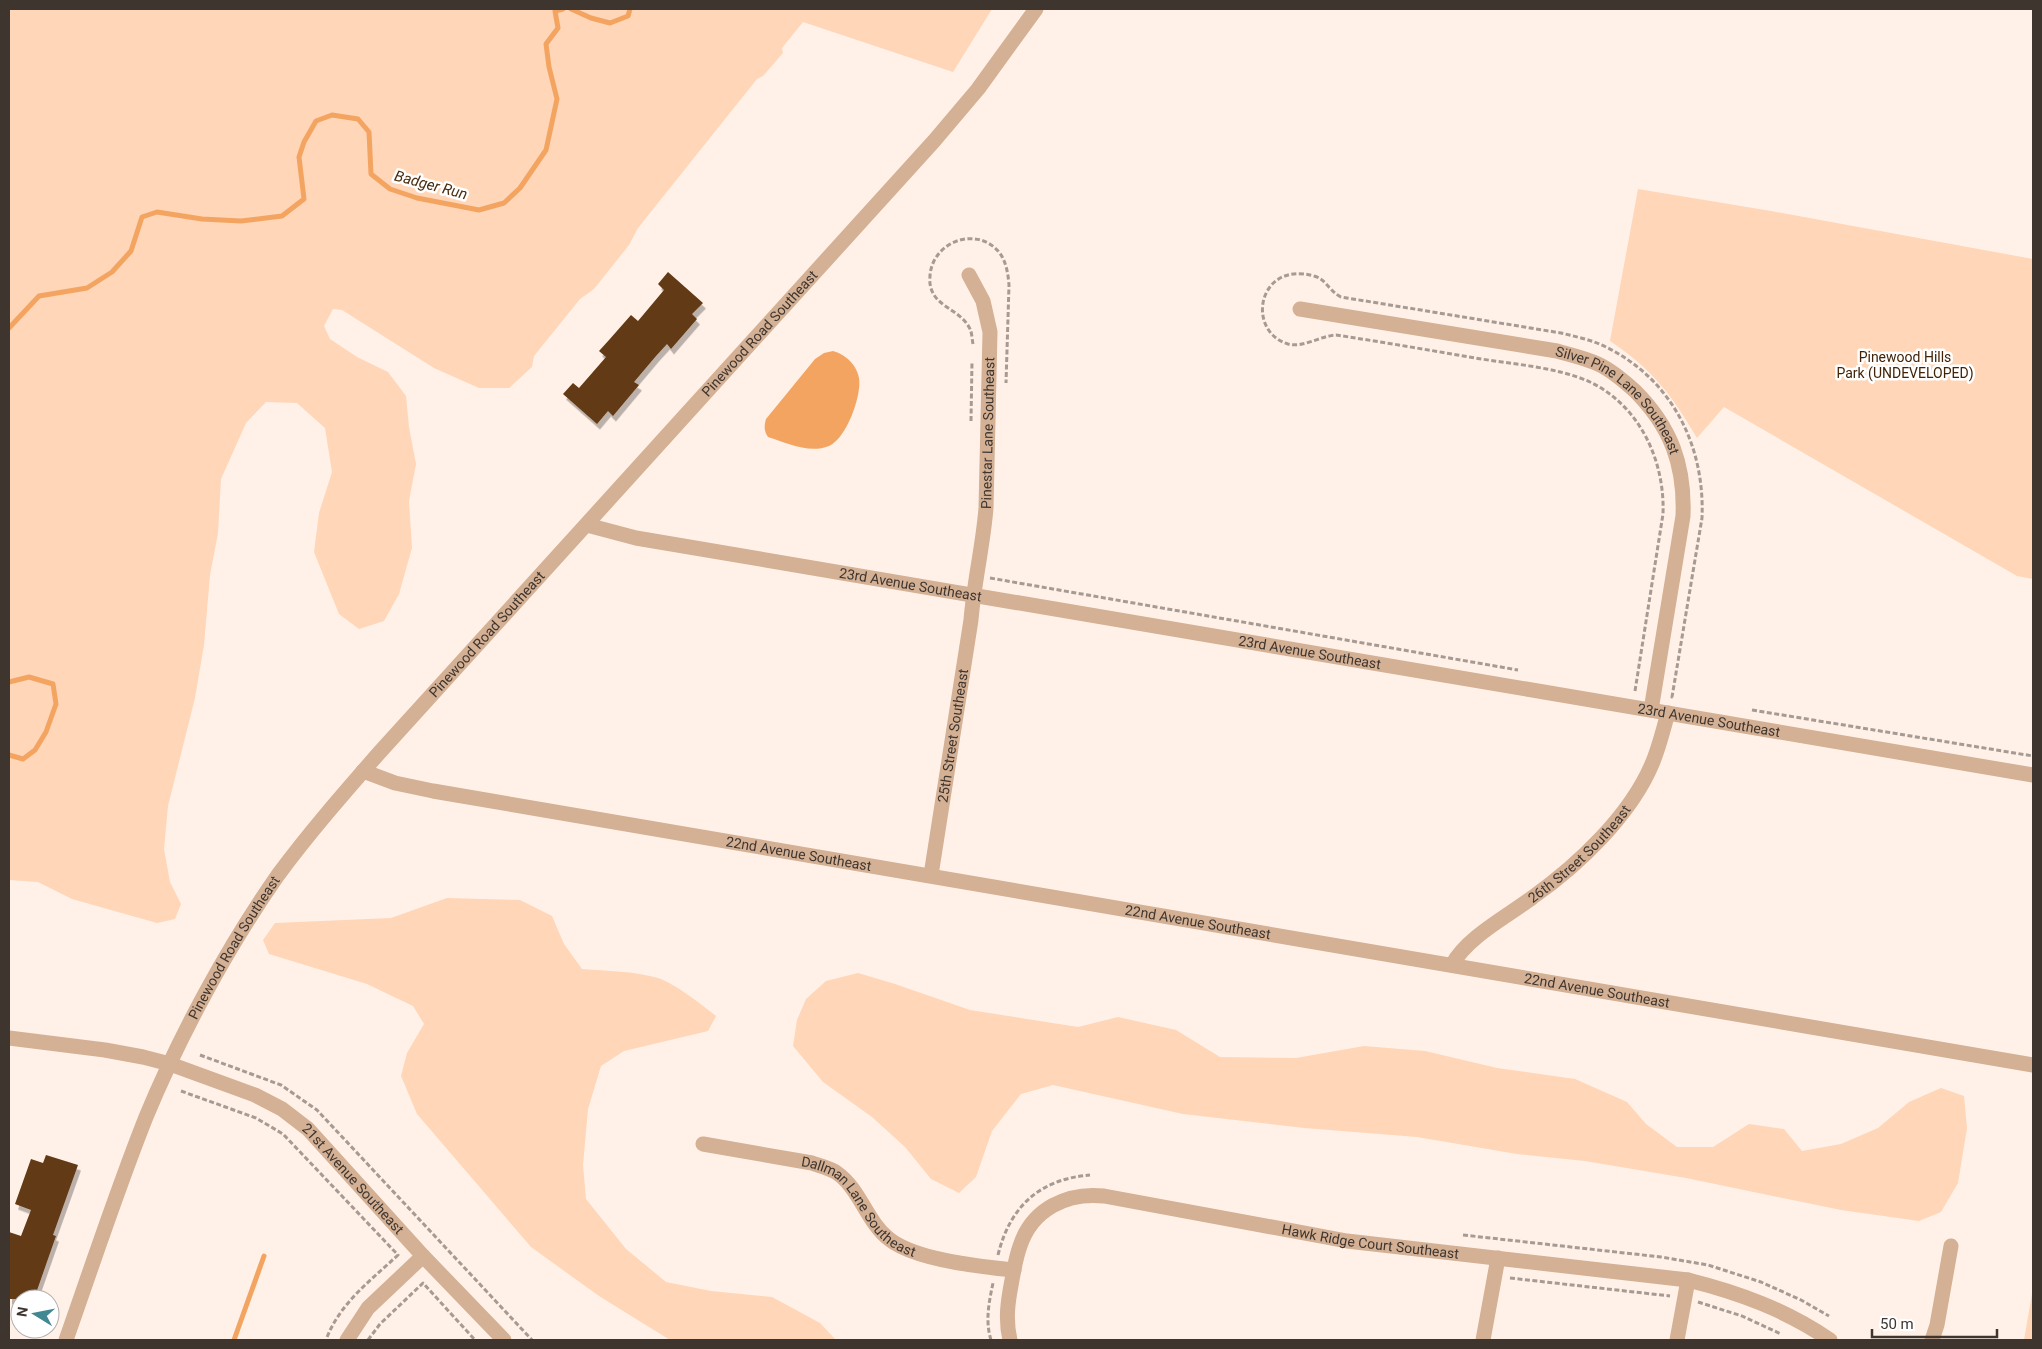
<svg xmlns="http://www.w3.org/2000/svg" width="2042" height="1349" font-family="Roboto,sans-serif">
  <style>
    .green { fill: #ffd6b7 }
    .water { fill: #f4a461 }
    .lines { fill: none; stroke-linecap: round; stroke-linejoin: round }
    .stream { stroke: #f4a461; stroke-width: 5 }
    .building { fill: #623a15; filter: url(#shadow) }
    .path { stroke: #a69a92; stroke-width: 3; stroke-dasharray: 5 2.5; stroke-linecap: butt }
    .minor { stroke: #d4b094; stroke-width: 15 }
    .labels { text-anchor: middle; stroke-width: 5; stroke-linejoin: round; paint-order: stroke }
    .street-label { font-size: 14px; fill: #3e352f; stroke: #fff }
    .park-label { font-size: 14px; fill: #422306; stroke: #fff }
    .water-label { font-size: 15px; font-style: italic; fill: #4c2c0f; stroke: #fff }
  </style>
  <defs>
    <filter id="shadow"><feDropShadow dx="3" dy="5.5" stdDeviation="0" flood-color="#0004"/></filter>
  </defs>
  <rect width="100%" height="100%" fill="#fff1e8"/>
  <path class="green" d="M9,9H992L953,72L803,22L782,48L783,53L763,76L757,79L638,228L629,245L594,289L580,299L534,356L532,367L509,388H479L434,368L342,310L333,309L324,326L330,339L357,357L388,372L406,396L409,427L416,464L409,501L412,548L399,594L384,621L359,629L339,614L314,552L319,513L332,472L325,428L297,403L266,402L246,423L221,479L218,533L210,575L204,645L195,698L168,806L164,849L170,882L181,904L175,919L157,923L72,899L38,882L9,880Z
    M1638,189L1771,211L2033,259V579L2017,576L1724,407L1697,438C1672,395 1652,369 1610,341Z
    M447,898L520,900L552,916L564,944L582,969C607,971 634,971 658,978C676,984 702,1005 716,1016L708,1031L624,1051L601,1066L588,1109L583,1165L586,1199L626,1249L666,1282L711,1291L772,1297L820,1323L836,1340H670L599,1296L531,1247L417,1114L401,1076L407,1053L424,1024L413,1006L367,984L269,954L263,940L275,923L391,918Z
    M858,973L895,984L970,1010L1078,1027L1118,1017L1176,1030L1220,1057L1296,1058L1364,1046L1425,1051L1497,1068L1575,1079L1627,1102L1646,1124L1677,1147H1713L1749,1124L1784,1129L1802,1151L1841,1144L1878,1128L1909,1102L1941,1088L1964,1096L1967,1128L1958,1183L1941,1212L1919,1221L1841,1210L1686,1178L1585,1161L1517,1154L1417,1137L1304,1128L1183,1114L1053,1085L1021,1094L992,1131L976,1177L959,1193L931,1179L905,1147L872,1117L823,1082L793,1046L797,1020L806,999L826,981Z
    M2033,1288V1340H2024Z"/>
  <path class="water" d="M833,351C845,354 857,365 859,378C862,396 846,439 829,446C809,454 787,443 768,437C764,431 764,426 766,419L815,359L824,353Z"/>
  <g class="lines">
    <path class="stream" d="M571,9L591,18L610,23L628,16L630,9
      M9,328L39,296L87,288L112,272L131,251L142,217L157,212L202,219L241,221L282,216L304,199L299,157L304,142L316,121L332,115L358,119L369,132L371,174L390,189L417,198L479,210L504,203L520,188L546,150L557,99L549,67L546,44L558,28L555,11L563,9
      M9,682L29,677L53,684L56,704L46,732L35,750L23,759L9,755
      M234,1340L264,1256"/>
  </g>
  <path class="building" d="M668,272L703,303L692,314L697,319L671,349L667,344L656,356L634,382L639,385L613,416L608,411L597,424L563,394L573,383L579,388L606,357L599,351L609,340L631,315L638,321L664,290L658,284Z
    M46,1155L78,1165L53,1235L56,1236L34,1299H9V1232L21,1236L31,1210L15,1204L31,1159L43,1163Z"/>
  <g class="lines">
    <path class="path" d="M973,344C972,339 972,333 970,329C960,307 927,307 930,276C932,242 976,225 999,252C1006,261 1008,273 1009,285L1006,383
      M971,421L972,362
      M990,578L1518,670
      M1635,691L1663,514C1665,461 1640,406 1590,382C1557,367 1511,364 1475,358C1429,350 1382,342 1336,335C1320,336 1303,348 1288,344C1245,331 1258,260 1314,276C1326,279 1329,291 1341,297L1561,333C1577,337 1593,340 1608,348C1673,381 1705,447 1702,518L1672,697H1674
      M1752,710L2033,756
      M200,1055L281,1085L317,1110L532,1340
      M181,1091L256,1118L283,1134L398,1255C370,1281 339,1304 326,1340
      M1463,1235L1661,1257L1708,1265L1761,1282L1801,1300L1829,1316
      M998,1255C1010,1206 1040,1179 1090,1175
      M1510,1278L1670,1296
      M1698,1302L1742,1316L1781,1334
      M368,1340L380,1324L423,1283L475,1340
      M991,1340C985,1321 989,1302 993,1283"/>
    <g class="minor">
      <path id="s1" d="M1300,309L1557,351C1571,355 1585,358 1598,364C1611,370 1624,381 1635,391C1671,427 1685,465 1683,516L1651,710"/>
      <path id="s2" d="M587,525L636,538L2033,775"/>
      <path id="s3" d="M363,771L395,783L433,791L2033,1065"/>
      <path id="s4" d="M931,875L971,620C974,582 983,546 986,508L990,332L983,301L969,275"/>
      <path id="s5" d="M1452,965C1467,937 1508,916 1533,897C1578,865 1630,816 1652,764C1659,748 1663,730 1668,713"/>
      <path id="s6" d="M9,1038L105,1050L143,1057L170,1064L255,1095L282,1109L308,1129L423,1256L504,1340"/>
      <path id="s7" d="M703,1144L812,1163C820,1166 830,1168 837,1173C860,1189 867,1222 889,1239C915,1260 981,1267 1014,1270"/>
      <path id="s8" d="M66,1340C92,1266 117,1190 146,1117C180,1035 227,948 278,875C309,833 344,793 379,753L934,141L978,89L1036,9"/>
      <path d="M347,1340L368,1308L423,1256"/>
      <path id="s9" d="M1010,1340C1005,1319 1008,1301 1012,1280C1014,1269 1016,1257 1020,1246C1032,1209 1067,1192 1104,1196L1347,1241L1688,1280C1740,1293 1786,1310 1830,1340"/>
      <path d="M1483,1340L1498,1258"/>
      <path d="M1677,1340L1688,1280"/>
      <path d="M1932,1340L1937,1325L1951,1246"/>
    </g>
  </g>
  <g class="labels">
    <g class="street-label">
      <text dy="5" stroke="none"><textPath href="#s8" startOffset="1238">Pinewood Road Southeast</textPath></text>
      <text dy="5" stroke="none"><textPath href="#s1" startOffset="342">Silver Pine Lane Southeast</textPath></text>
      <text dy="5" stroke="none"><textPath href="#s4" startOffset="446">Pinestar Lane Southeast</textPath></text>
      <text dy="5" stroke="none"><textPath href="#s2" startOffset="329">23rd Avenue Southeast</textPath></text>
      <text dy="5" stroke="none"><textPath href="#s8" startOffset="832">Pinewood Road Southeast</textPath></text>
      <text dy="5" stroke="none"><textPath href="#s2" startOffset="734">23rd Avenue Southeast</textPath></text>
      <text dy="5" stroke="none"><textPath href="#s2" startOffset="1139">23rd Avenue Southeast</textPath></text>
      <text dy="5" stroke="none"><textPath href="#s4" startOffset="141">25th Street Southeast</textPath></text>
      <text dy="5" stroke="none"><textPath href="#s5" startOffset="170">26th Street Southeast</textPath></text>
      <text dy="5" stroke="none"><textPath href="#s3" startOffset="444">22nd Avenue Southeast</textPath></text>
      <text dy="5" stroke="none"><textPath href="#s3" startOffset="849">22nd Avenue Southeast</textPath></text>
      <text dy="5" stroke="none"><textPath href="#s8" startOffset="428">Pinewood Road Southeast</textPath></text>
      <text dy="5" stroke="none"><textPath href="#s3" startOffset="1254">22nd Avenue Southeast</textPath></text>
      <text dy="5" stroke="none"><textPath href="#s6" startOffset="384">21st Avenue Southeast</textPath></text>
      <text dy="5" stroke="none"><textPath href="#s7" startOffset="176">Dallman Lane Southeast</textPath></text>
      <text dy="5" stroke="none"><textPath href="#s9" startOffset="472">Hawk Ridge Court Southeast</textPath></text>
    </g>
    <g class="park-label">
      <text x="1905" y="362">Pinewood Hills<tspan x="1905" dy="16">Park (UNDEVELOPED)</tspan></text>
    </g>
    <g class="water-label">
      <text transform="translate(431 185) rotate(15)" y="5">Badger Run</text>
    </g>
  </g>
  <rect width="2042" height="1349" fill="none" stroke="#3e352f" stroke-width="20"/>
  <g transform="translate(35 1314) rotate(280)"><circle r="24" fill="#ffffff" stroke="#b2aeac"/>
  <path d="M0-4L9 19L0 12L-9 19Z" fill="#428893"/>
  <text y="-8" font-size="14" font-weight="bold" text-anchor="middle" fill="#3e352f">N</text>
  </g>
  <path d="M1872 1329v8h125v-8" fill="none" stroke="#3e352f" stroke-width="2.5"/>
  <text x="1880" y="1329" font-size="15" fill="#3e352f" stroke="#ffffff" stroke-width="4" paint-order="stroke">50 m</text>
</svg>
